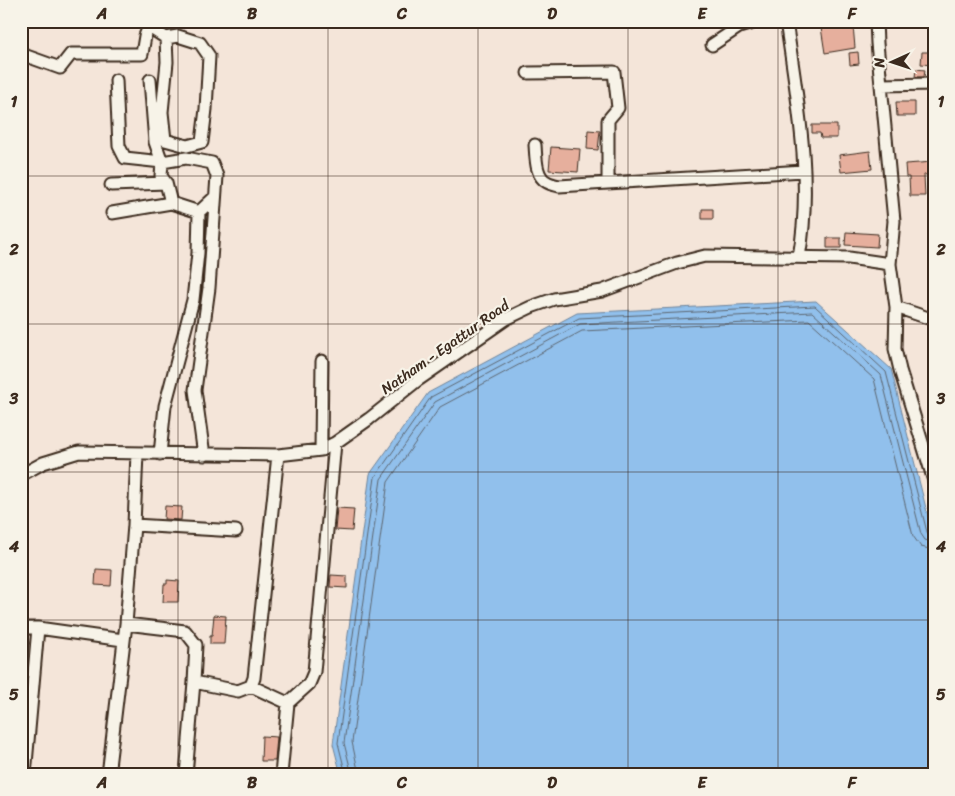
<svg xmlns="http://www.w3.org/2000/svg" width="955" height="796" font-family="Sriracha,sans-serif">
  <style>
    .water { fill: #91c0ec; stroke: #6f849a }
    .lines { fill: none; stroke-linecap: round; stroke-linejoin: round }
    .shore { stroke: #5d6670; stroke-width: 1 }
    .building { fill: #e6af9d; stroke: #3b2a1e }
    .minor-casing { stroke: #3b2a1e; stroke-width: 15 }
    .minor { stroke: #f7f3e8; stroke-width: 11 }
    .grid { fill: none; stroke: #3b2a1e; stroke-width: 1; stroke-opacity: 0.55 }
    .labels { text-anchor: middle; stroke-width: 4.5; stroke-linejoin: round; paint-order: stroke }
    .street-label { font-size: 15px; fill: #3b2a1e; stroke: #f7f3e8 }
    .neatline { fill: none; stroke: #3b2a1e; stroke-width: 2 }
    .grid-label { font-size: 16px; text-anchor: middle; font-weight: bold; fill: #3b2a1e }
  </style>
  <rect width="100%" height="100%" fill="#f4e5d9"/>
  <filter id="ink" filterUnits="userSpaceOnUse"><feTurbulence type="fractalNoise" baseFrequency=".02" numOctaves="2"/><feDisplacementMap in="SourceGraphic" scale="10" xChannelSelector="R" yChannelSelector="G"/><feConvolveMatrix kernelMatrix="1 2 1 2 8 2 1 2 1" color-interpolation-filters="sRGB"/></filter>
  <g filter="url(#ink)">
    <path class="water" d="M816,301L891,369L934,540V775H341L333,744L370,474L428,393L577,313Z"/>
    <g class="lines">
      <path class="shore" d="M346,775L338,743L375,477L431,397L579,318L815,306L886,372L927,532L929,536H934
        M352,775L344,743L381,479L435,402L580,324L812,312L881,375L921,534L925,540L934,543
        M359,775L352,742L388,482L440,407L582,331L809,320L874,379L913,536L921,547L934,550"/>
    </g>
    <path class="building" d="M820,21H834L835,26L853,25L855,48L825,53Z
      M858,52L859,64L850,65L849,53Z
      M922,52H934L933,65L921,64Z
      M916,69L925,70L924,77H915Z
      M896,102H915V116H897Z
      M812,125H837V138H821L820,133H812Z
      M588,130L600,131L598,150L587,149Z
      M551,147L580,149L578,172L549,170Z
      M870,151L872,169L841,172L839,155Z
      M934,162V174L924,175L925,196H910L909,177H906L905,164Z
      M702,209H713V219H702Z
      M846,232L878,234L877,247L845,245Z
      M827,238H841V248H827Z
      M165,506L182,507L181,520L164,519Z
      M337,508L354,509L352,531L335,530Z
      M96,569L112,570L111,586L95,585Z
      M331,575L347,576V588L330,587Z
      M167,580L179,581L178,602H163L164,584H167Z
      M214,615L226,616L224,644H210V636H212Z
      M262,736L277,737L275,761H261Z"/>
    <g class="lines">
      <defs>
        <path id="minor" d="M786,21C797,97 813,181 799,257
          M149,27L166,38L167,62L162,112L165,140L187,146L202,142L206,109L209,56L200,43L178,36L166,38
          M712,45L739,27L759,21
          M21,54L60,68L71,54H142L145,36L151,21
          M528,73L614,72L618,108L608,120V183
          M116,80L119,146L125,158L162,162L155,142L150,80
          M881,85L934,84
          M535,145C536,156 535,176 547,182C550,184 555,185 559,186L803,171
          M111,185L166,183
          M199,212L171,203L166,183L161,176L162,162L186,158L212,163L217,176L209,288L195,390L204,455
          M112,213L171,203
          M890,264L896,307L895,349L900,370L934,481
          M896,307L934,320
          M321,450L322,361
          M160,454L165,406L193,300L198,253L199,212L215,197
          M21,475L43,463L79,452L278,455L321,450L335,443L369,419L418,380L506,319L531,307L554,299L602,291L677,263L705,256L849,258L890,264L894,221L877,43L876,21
          M134,525L236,531
          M126,624L185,631L196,645L194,682
          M21,628H38
          M251,686L288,703
          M25,775L38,628L123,640
          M108,775L126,624L134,525L137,453
          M186,775L194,682L238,691L251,686L254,678L278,455
          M281,775L288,703L309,684L314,672L335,443"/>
      </defs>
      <use href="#minor" class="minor-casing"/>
      <use href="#minor" class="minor"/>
    </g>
  </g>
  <path class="grid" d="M178,21V775M328,21V775M478,21V775M628,21V775M778,21V775M21,176H934M21,324H934M21,472H934M21,620H934"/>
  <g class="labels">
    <g class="street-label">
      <text transform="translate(445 347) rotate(-35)" y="5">Natham - Egattur Road</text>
    </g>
  </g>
  <rect width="955" height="796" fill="none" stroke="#f7f3e8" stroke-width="55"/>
  <g transform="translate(892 62) rotate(267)" stroke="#f7f3e8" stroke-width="4" paint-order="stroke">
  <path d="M0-4L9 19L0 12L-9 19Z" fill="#3b2a1e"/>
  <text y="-8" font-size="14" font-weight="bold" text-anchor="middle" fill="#3b2a1e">N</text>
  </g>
  <rect x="28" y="28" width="900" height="740" class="neatline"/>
  <g class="grid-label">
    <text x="102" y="19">A</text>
    <text x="252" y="19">B</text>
    <text x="402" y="19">C</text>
    <text x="552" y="19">D</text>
    <text x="702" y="19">E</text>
    <text x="852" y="19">F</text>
    <text x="14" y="107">1</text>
    <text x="941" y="107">1</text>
    <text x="14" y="255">2</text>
    <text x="941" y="255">2</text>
    <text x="14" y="404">3</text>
    <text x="941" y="404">3</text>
    <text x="14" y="552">4</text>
    <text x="941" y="552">4</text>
    <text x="14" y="700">5</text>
    <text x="941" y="700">5</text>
    <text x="102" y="788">A</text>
    <text x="252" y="788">B</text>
    <text x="402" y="788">C</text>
    <text x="552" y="788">D</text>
    <text x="702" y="788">E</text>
    <text x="852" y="788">F</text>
  </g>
</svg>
